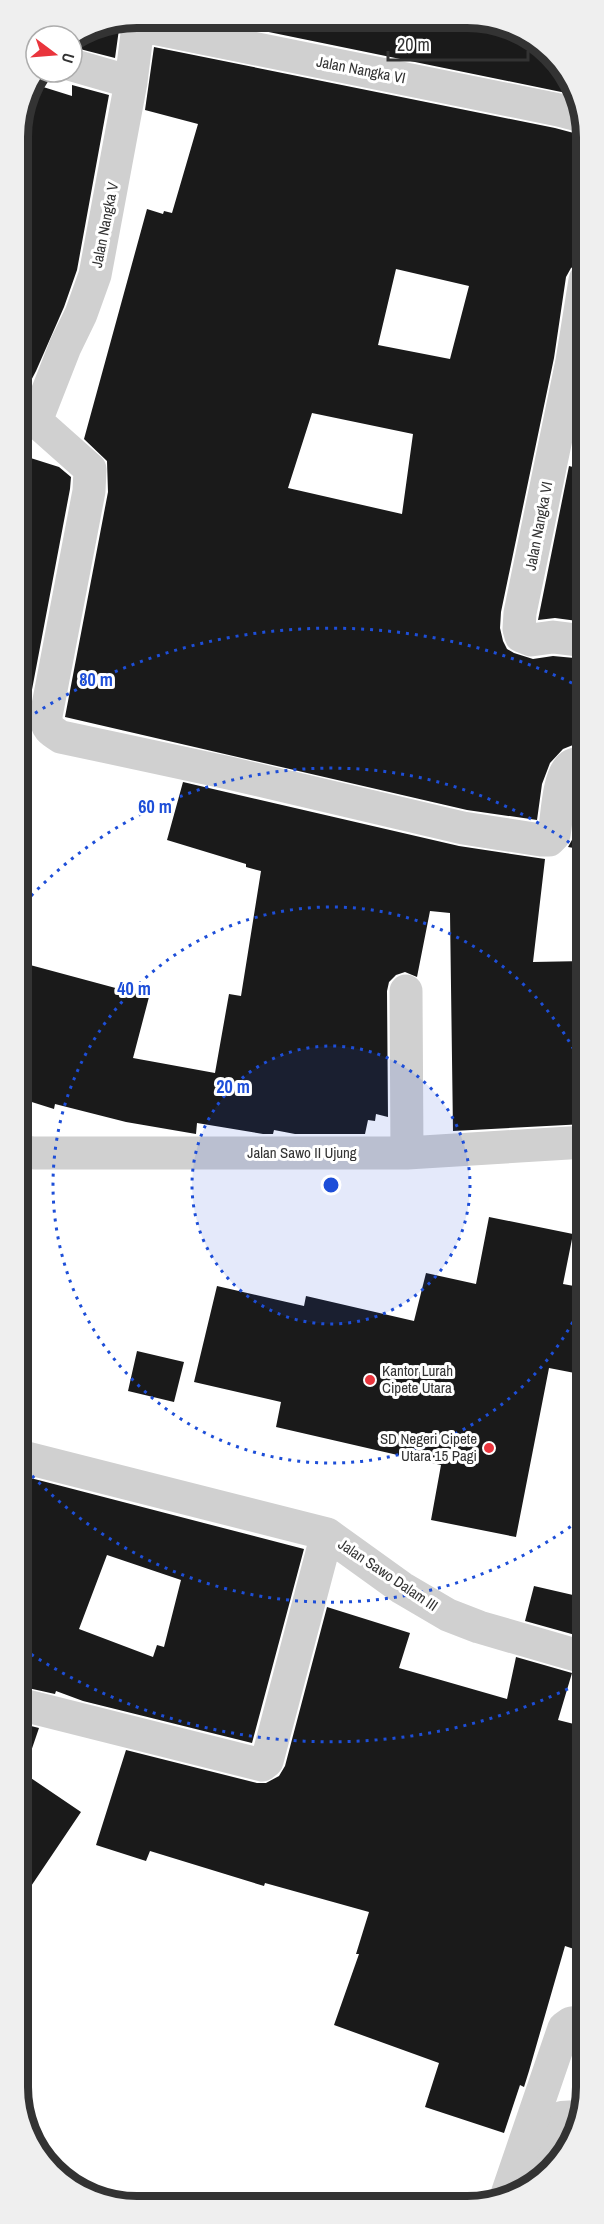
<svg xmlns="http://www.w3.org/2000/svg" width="604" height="2224" font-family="'Archivo Narrow',sans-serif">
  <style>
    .building { fill: #1a1a1a; fill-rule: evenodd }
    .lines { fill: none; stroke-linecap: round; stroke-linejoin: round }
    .service { stroke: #d0d0d0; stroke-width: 22 }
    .minor { stroke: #d0d0d0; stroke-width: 33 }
    .ring { fill: none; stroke: #1d4ed8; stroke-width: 3; stroke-dasharray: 3 6 }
    .poi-dot { fill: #e9353d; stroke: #fff; stroke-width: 2 }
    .labels { text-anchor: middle; stroke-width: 6; stroke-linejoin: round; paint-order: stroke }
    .street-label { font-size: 15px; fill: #333; stroke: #fff }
    .poi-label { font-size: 15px; fill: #333; stroke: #fff; text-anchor: start }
    .rim { fill: none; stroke: #333; stroke-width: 8 }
    .centre { fill: #1d4ed8; stroke: #fff; stroke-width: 3 }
    .ring-label { font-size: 18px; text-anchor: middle; font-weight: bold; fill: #1d4ed8; stroke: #fff; stroke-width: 6; stroke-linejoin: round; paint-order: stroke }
  </style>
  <rect width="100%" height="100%" fill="#fff"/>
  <path class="building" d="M200,18L481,20L500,26L551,53L571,94Z
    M120,22L115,58L72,47V40L92,27Z
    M154,47L555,128L585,136V177L577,216L585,218V242L581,262L571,268L566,277L554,358L501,612L500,628L503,641L507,649L514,653L533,659L553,656L585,659V721L582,745H573L563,749L550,763L542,784L537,820L467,810L65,717L108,492L107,461L84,439L147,209L163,214L164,211L172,213L198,124L145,110ZM396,269L469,286L450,359L378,345ZM312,413L413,434L402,514L288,488Z
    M72,85L109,95L77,270L64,307L36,371L23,396H18V158L40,86L72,96Z
    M18,454L59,467L71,477L70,489L27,716L18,714Z
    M569,466L585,470V622L555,618L538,620Z
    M183,782L459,846L545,859L533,962L585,961V1124L453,1131L450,913L430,911L417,977L405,972L396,975L389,982L387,991L388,1117L376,1114L375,1121L368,1120L365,1134H295L274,1130L273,1134H263L197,1123L196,1134L126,1122L55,1104L54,1109L19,1098V962L149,997L133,1058L215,1073L229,994L241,996L261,871L246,867V864L167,840Z
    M579,794L585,795V850L568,847L573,838Z
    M489,1217L573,1234L563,1284L585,1288V1375L549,1368L516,1537L431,1520L441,1465L276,1427L281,1402L194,1382L217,1286L304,1306L306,1296L414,1321L426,1273L476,1284Z
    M137,1351L184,1362L174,1402L128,1391Z
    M19,1475L304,1549L252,1743L83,1701L56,1691L55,1694L19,1686ZM107,1555L181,1580L164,1647L157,1645L153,1657L79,1629Z
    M534,1586L586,1598V1638L525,1621Z
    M327,1607L410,1633L399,1668L507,1699L516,1657L572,1673L558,1720L586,1727V1953L565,1946L529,2071L524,2087L520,2085L504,2133L425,2107L439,2063L334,2025L359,1954H356L369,1912L265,1883L264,1886L150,1851L146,1861L96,1845L126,1750L257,1783H266L279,1776L285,1766Z
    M19,1723L39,1728L25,1769L19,1768Z
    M19,1770L81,1812L19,1904Z"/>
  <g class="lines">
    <path class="service" d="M536,2181L555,2120L561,2112L578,2111"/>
    <path class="minor" d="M138,25L559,110L578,115L583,118
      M72,65L131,82
      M585,280L572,361L520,613L519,629L521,636L531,640L553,637L585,641
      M18,414L36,421L90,469L89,491L46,716C46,728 51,731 61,737L229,773L463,828L541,840H549L554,835C557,819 558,775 571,766C576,762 580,764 585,765
      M36,421L65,347L81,314L95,275L131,82L139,18
      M406,991L407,1153
      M19,1151L34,1153H407L585,1142
      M19,1456L327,1534L402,1588L448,1615L479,1627L586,1658
      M19,1704L262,1765L267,1761L327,1534
      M506,2197L564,2028L571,2023L586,2021"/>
  </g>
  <circle cx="331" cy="1185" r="139" fill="#1d4ed8" fill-opacity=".12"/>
  <g class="ring">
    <circle cx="331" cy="1185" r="139"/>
    <path d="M585 1298A278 278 0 1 1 585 1072"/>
    <path d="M585 1516A417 417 0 0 1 21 1464M19 909A417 417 0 0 1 585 854"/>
    <path d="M584 1681A557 557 0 0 1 20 1647M20 723A557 557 0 0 1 584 689"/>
  </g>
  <g class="poi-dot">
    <circle cx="370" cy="1380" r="6"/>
    <circle cx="489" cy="1448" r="6"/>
  </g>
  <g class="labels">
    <g class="street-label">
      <text transform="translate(361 70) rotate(11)" y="5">Jalan Nangka VI</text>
      <text transform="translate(105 225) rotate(-79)" y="5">Jalan Nangka V</text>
      <text transform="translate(539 526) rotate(-79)" y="5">Jalan Nangka VI</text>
      <text x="302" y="1158">Jalan Sawo II Ujung</text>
      <text transform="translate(388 1575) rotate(34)" y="5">Jalan Sawo Dalam III</text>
    </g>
    <g class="poi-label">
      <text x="382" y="1376">Kantor Lurah<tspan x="382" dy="17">Cipete Utara</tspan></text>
      <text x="477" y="1444" text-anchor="end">SD Negeri Cipete<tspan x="477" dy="17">Utara 15 Pagi</tspan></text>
    </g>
  </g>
  <path d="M0 0H604V2224H0ZM137 28H467A109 109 0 0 1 576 137V2087A109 109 0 0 1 467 2196H137A109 109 0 0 1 28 2087V137A109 109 0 0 1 137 28Z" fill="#efefef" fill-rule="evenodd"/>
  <path class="rim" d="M137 28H467A109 109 0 0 1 576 137V2087A109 109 0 0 1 467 2196H137A109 109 0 0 1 28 2087V137A109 109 0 0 1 137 28Z"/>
  <circle cx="331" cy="1185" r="9" class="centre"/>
  <g class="ring-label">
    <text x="96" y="686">80 m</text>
    <text x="155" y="813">60 m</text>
    <text x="134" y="995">40 m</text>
    <text x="233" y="1093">20 m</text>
  </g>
  <g transform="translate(54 54) rotate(106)"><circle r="28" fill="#ffffff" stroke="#adadad" stroke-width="1.5"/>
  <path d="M0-4.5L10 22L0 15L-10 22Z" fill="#e9353d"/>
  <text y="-9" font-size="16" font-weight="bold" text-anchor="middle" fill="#333333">U</text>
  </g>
  <path d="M388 51v9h140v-9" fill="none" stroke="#333333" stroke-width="3"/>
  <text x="397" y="51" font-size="18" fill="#333333" stroke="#ffffff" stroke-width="4.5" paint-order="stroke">20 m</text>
</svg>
